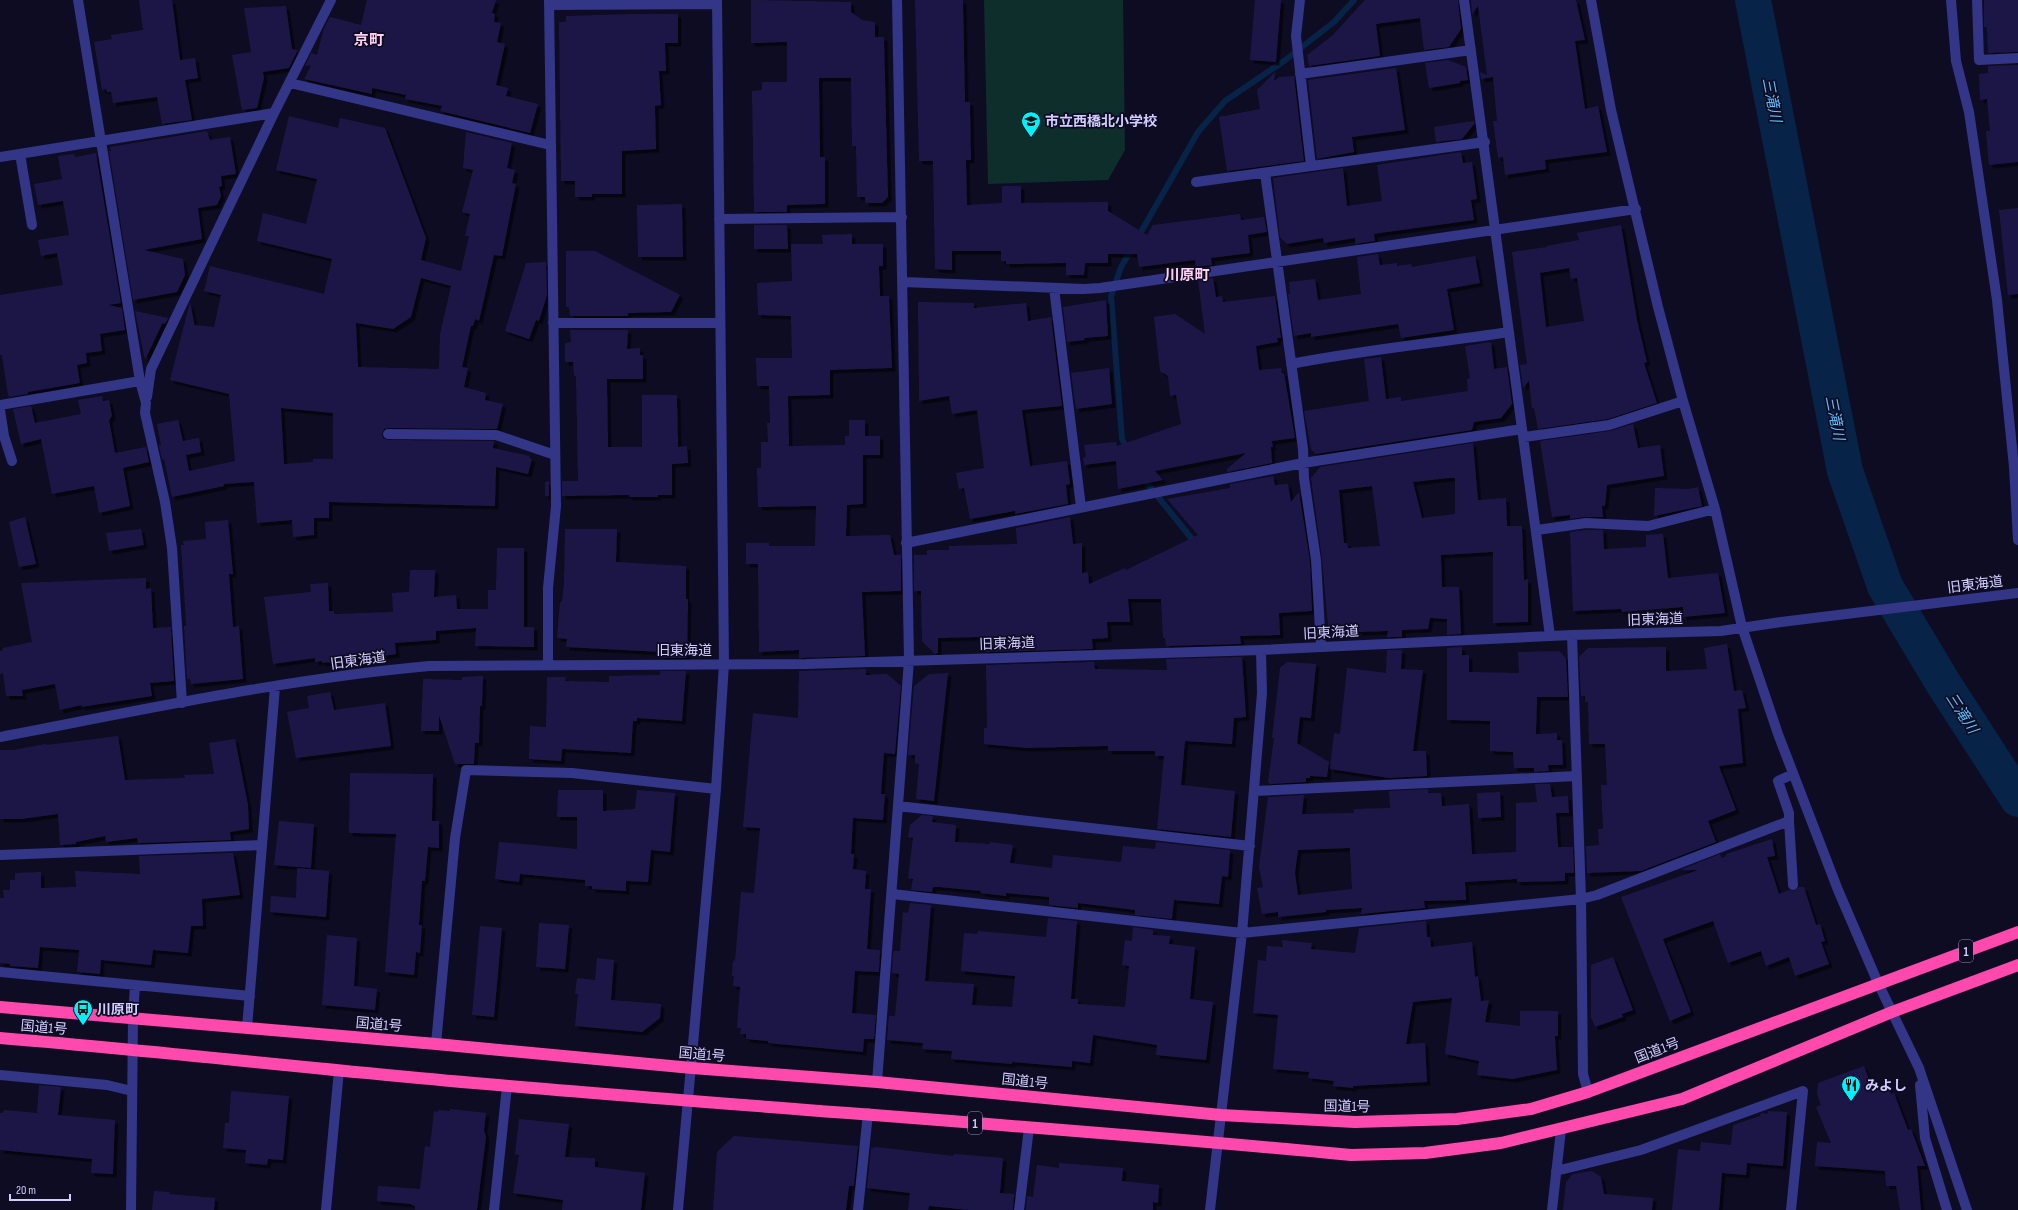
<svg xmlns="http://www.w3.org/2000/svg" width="2018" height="1210" font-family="'Sofia Sans Condensed','Noto Sans JP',sans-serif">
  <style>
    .green { fill: #0e2e2b }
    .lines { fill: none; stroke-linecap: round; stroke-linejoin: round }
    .stream { stroke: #072347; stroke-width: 6 }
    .river { stroke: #072347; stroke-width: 36 }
    .building { fill: #1d1646; fill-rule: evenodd; filter: url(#shadow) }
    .minor { stroke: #333586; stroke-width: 10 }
    .highway { stroke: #ff49ad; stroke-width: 12 }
    .labels { text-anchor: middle; stroke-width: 3.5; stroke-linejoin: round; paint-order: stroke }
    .shield { fill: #0e0c23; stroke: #9694bd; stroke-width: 1 }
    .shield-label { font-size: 13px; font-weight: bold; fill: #d1ceff }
    .poi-label { font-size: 14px; font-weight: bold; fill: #d1ceff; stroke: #0e0c23; text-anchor: start }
    .street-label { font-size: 14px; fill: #d1ceff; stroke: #0e0c23 }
    .neighbourhood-label { font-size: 15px; font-weight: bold; fill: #ffd0f1; stroke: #0e0c23 }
    .water-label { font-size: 15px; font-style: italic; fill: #5cbfff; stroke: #0e0c23 }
  </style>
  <defs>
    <filter id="shadow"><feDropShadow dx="3.5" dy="3.5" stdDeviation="0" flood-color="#0009"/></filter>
  </defs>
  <rect width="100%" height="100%" fill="#0e0c23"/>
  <path class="green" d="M984,0H1123L1125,150L1108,180L988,184Z"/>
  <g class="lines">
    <path class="stream" d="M1137,239L1198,132L1225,101L1284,61L1334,22L1354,0
      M1128,451L1122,439L1111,296L1121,267L1133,247
      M1142,477L1196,544"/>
    <path class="river" d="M1753,0L1845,471L1885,586L1943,683L2018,799"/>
  </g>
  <path class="building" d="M139,0H172L180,60L195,58L198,78L185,80L192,120L162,124L157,97L113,103L111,92H107L106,89L102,90L94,42L112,39L111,35L143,30Z
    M367,0H496L492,13L495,14L494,22L501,23L497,42L505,44L496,85L508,88L506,96L538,104L530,133L440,111L442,106L405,99L406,95L372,88V94L304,79L311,65L305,66L311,53L317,55L324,28L330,17L361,25Z
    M751,0L851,2V12L862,20L875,22V37H884L888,197L882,203H865V197H857L856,146H852L851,78H819L820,157H825V204L787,205V212H754L752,91L762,90V82H787V42L751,43Z
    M915,0H963L965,102H970L971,160H966L967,205L1002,203V186H1021V203L1108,202V211L1147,235L1153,225L1240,214L1241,220L1264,217L1267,232L1248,235L1250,253L1211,258L1212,265L1196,267L1195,260L1139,267L1137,254H1108V263H1085L1084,275H1066V263L1006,264V261H1001V251H952V270L935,269L933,161H919Z
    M1255,0H1281L1276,62L1250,60Z
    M1365,0H1458L1461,29L1449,47L1424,50L1420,18L1376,24L1380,56L1309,66L1307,55L1332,36Z
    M1471,0H1576L1585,40L1575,41L1585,109L1598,106L1607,152L1545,160L1546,169L1505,175L1503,157L1498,158L1493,121H1497L1493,77L1481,79L1480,72L1487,75L1478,6L1472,14Z
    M1984,0H2018V52L1988,53L1987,27H1984Z
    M286,6L292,49L298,50L289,68L263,72L264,78L257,108L242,110L232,55L251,52L244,8Z
    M634,14H678V43H665L666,71H659L661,105L655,106L656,149L622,151V194H592V197H575V181H561L559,22H566V16Z
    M1448,60L1466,67L1468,80L1460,81V83L1429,88L1425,63Z
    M2018,65V162L1989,165L1986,131H1990L1987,99L1980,100L1979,74L1988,73V66Z
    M1396,68L1405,130L1352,137L1354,152L1317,159L1308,80Z
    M1275,72L1274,81L1279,77L1294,76L1304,161L1227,171L1219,117L1260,109L1257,90Z
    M289,116L338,128L340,118L385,128L426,238L421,260L461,271L469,236H465L470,214L462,212L473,170L463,168L466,132L512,143L507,168L515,170L512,183L516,184L502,256L494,255L479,321L475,319L473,326H471L462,367L468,368L464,387L486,393L485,400L503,404L497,429L388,428L384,429L382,434L383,438L388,440L494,441L493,448L530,456L529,458L532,459L528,474L496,467L495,506L329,502V518H314V535L293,537L292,520L257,523L254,482L224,484V486L172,497L164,459L162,460L159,445H161L157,424L178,420L183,441L199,438L201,452L186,455L189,471L235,461L229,394L170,380L190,302L195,327V325L214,327L221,295L204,291L210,266L324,294L332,259L257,241L263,213L306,224L317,179L276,170ZM421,278L451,286L440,335L439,369L358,367L356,323L393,329L411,317ZM281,408L333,413V459H313V462L284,464Z
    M1474,121V124L1462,139L1436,142L1434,127Z
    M207,131L210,140L230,137L236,174L221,176L222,186L219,187L221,196L217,205L198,208L202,239L144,250L183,259L185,275L177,292L133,300L109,151H111L110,147Z
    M1461,152L1463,163L1472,162L1477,199L1471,200L1474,220L1380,233L1374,234L1375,241L1355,244V238L1324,243L1323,238L1287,244L1280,237L1273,178L1343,168L1347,206L1382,201L1377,165Z
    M96,153L121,303L108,305L122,308L125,330L100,334L102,351L86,353L87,363L77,365L80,383L28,392V394L10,397L8,395L2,355H0V295L63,285L57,253L41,256L38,240L69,235L63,201L38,205L34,184L62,179L58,156L74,154L75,157Z
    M682,204L683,257H638L637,205Z
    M2018,208V294L2008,295L1999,210Z
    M754,225H787L788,249H754Z
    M1621,225L1637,320L1647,362L1644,363L1657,403L1608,419L1538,429L1534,408H1532L1529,381L1523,388L1520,365L1527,364L1512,252L1547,247V246L1579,240L1577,233ZM1569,268L1571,279L1577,278L1584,321L1546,327L1540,273Z
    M852,234V244H883V266H879L880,296H889L892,368L830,370V395L788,396L789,446L845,445V436H849V420H865V436H880V455H863V504L847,505L846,536L890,535L894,555H901V591L862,592L865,656L799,658V650L759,652L758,564H746V543H769V546H815L816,506L758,507L757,468H761V442H768L767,423H770L769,386H757L756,358H792L791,316L758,315L757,283L792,281L791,244H823L822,235Z
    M566,251H595L680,295L671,312L628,313V316H570L569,307H566Z
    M1378,254L1380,265L1397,263V266L1411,264L1412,267L1475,256L1480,283L1447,289L1454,330L1401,338L1398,324L1311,337V333L1294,336L1288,294H1290L1289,282L1315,279L1318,300L1361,294L1357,257Z
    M546,262L547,295L539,321L536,320L529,339L505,331L526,263Z
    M1213,278L1216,297L1222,296L1223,302L1275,296L1281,338H1277L1278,342L1256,346L1259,370L1281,368L1282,373H1284L1295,438L1272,441L1273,447H1271L1272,463L1227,472V469L1246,453L1155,471L1163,480L1118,489L1116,461L1084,465L1083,458L1086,457L1084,445L1116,442L1117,446L1181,424L1176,395L1170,396L1168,376L1160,371L1154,317L1175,314L1205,334L1198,280Z
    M1106,300L1108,336L1084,338L1085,340L1067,342L1063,307Z
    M918,302L974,303V308L1026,303L1028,321L1051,317L1062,406L1022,410L1030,466L1067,461L1070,484L1066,485L1068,504L1015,514V511L970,519L964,488L959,489L956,473L984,468L977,410L952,414L949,396L919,401Z
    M135,311L168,318L166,323L162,324L145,360Z
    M570,330H628L627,349L640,348V355H643V379H607L608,447H642V395H677L678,447L687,446L688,463L672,464V495H658V497H629V495L562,496V481H578L576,376H574L573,362H565V343L571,342Z
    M1491,342L1494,369L1507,367L1512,404L1501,418L1474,422L1472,430L1316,454L1311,449L1304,411L1369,401L1364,359L1381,357L1386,399L1401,397V401L1468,391L1467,379L1470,378L1465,346Z
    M1109,368L1112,404L1076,409L1071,373Z
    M102,396L103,401L109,400L112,416L109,420L115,453L146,447L149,462L123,468L130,506L99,513L94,486L52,494L41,439L21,444L13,409L31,406L35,423L81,414L78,400Z
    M1633,424L1638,448L1660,445L1664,476L1607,485L1605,506H1602L1603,517H1585L1570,519V515L1552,517L1540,441L1610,431Z
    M1473,443L1478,500L1506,498L1507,526H1522L1524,580L1528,579V622L1493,623V552L1441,555L1442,587H1459L1461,634L1447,635V619L1430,618L1428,629L1402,630V637H1387L1388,631L1359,632V630H1341V626H1328L1322,559L1311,478L1320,467ZM1449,478H1455V514L1422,518L1413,482ZM1372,486L1380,546L1348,548L1347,543H1344L1339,490Z
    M1273,476L1275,485L1288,484L1291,502L1299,492L1310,561L1312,611L1279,613L1280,635L1240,636L1241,644L1166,646L1165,638H1163L1161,599H1128L1130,622H1107L1108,638L1092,639L1093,649L985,652V644H982L981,637L938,638V653L935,654L922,641L921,591H914V555H927V550H949V546L1017,544L1016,528L1070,517L1073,544L1082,543V573L1088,572L1089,584L1125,568L1126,570L1198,535L1167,499L1230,488V484Z
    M549,481V496H545V482Z
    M1698,487L1702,506L1654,516L1655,488L1689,489Z
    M25,517L36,564L19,567L9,522Z
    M228,520L233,574H229L233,627L239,626L243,679L191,684L190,679H187L184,626H186L185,606L181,545H184L183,541L206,539L205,522Z
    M141,529L144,545L109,551L106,533Z
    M565,529H617L616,562L686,566V599H688L687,658H660L661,652L566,647L567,639L557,638L560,602H562L564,583Z
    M1586,530H1603L1604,549L1646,547V535L1663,534L1668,578L1718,573L1725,613L1683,617V607L1622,612L1621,609L1573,611L1570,532Z
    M497,548H524V627H534V647L475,646L476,628L436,631V640L395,643L396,654L383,656V657L343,659V661L322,663V661L315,662V658L273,664L264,597L311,592L310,584L328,583L329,611H334V614L393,612L392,593L409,592L410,570H435L434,597L456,595L457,609H488V590H496Z
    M146,578V589L151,588L153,628L171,627L174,681L150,683L152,696L81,707L82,705L60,710L55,684L22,690L23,696H6L3,673L0,674V651L3,650V648L32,642L21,583Z
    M1727,644L1734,691L1742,690L1746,708L1738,709L1743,763L1719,766L1736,810L1708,821L1716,842L1641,871L1587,873L1586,846L1599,845L1598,829H1603L1601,785H1607L1605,744H1589L1588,702H1585V696H1581L1579,657L1588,648L1666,647V671L1707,669L1704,648Z
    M1462,647V655H1469V672L1519,673L1518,652L1559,651L1566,658L1568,697H1537L1536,734L1557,733V740H1562L1563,765H1548L1549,771L1534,772V768H1514L1513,752L1490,751V721L1447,720V648Z
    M1387,650H1402L1401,669L1423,670L1413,751H1426L1427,776L1389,778L1330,769L1334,733L1340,734L1347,668L1386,673Z
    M1242,657L1246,717L1234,718L1232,744L1185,741L1181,785L1235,791L1231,837L1157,829L1164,756H1155V751H1108V746L1026,748L984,744V728H987L986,665L1094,662L1095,669L1167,670L1166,659Z
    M1287,662L1316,664L1311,718L1300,717L1297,743L1329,762L1327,777L1310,776V778H1306V782L1270,784L1268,782L1274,738H1272L1280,668Z
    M866,669V675L887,674L901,686L895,754L884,753L881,794H885L883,820L853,818L851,854H854L853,869L866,871L865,889H871L867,949L880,950L879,972L855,971L852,1013L876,1015L874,1039H864L863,1052L768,1043V1041L746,1039V1034H740L741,1028H737L740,987L733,986L734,976H732L733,960L735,961L741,892L754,893L760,828L743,827L753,713L798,718L799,671Z
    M660,671H686L682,721L637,718V721H633L631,753L562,749L561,761L529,759L530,726L546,727L547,677H566L565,681L609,682V676L660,675Z
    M948,673L934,801L916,799L919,764L915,763V755H908L914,686L929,674Z
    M483,676L482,706H480L479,743H475L474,764H455L439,715V731H421L423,679L462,680V677Z
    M330,692L334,710L385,703L391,746L296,758L287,712L309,708L307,696Z
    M118,736L125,780L185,778L184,775L214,774L209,743L235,739L248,805L249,829L230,832L231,840L138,843L137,838L106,842L105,836L76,842V844L60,845L58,814L21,819H0V750H13L46,744L47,745Z
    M350,773L433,774L432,821H439V848L428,847L425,881H422L419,925H422L420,953L416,952L414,975L385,972L396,834L349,833Z
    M1535,784H1550L1552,797L1568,796L1569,813H1556L1558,847H1573L1574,873H1565V881L1517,882V879L1465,882L1466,900L1424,901L1425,908L1361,914L1362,908L1326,910V912L1278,917V912L1262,914L1257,888L1263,887L1259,867L1268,797L1304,795L1302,814L1354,813V809L1390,808L1389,791L1428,789V793H1441L1442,806L1469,804L1472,854L1516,852V803L1537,802ZM1350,848L1352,889L1298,895L1295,873L1298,850Z
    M558,790H603V811L635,809L637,790L675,793L670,852L651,850L648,882L626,881V891L592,889V886H585V880L520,874L519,882L495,879L499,842L577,849V817H557Z
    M1500,792L1501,817L1478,818L1477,793Z
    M922,815L933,816L932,822L956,825L955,842L990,844V842L1013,845L1010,863L1052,868L1053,855L1121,862L1123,846L1155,849L1156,842L1230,850L1228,877L1222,876L1219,904L1174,900L1172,919L1135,915V910L1078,903V908L1049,905V897L1006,893V896L980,893L981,891L939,887H933L932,892L911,890L913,879L908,878L913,838L908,837L910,825Z
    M279,821L314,824L311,868L274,865Z
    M1772,839L1775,856L1767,857L1779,894L1789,890L1794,891L1799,887H1804L1816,925L1820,924L1825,941L1821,942L1829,964L1795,976L1789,957L1766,966L1761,951L1728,963L1713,921L1663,939L1691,1012L1670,1021L1621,897L1698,870H1680L1720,854L1722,858L1726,856V854Z
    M233,853L240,895L202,899L203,926H191L188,953L153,950L151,965L101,960L100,974L77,972L79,950L40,947L38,968L10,966V964L0,963V898H4L3,890H10V880H15V873L41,872V888L76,887L75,871L140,874L139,856Z
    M297,868L329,871L326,917L270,912L271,896L296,898Z
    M910,903L931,905L925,981L974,984L972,1005L1012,1007L1015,976L961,971L964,933L977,934L978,931L1046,937L1048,918L1077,921L1071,999H1078V1004L1125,1007L1129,966L1122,965L1125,940L1132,941L1133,927L1153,930V935L1170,936L1169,944L1195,947L1190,999L1213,1002L1206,1060L1156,1055L1157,1045L1093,1035L1090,1063L1072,1061V1067L1012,1062V1064L951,1059L952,1051L922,1049L923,1043L887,1040L889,1016H895L899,974L892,973L893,951H900L903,912L908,913Z
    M1426,921L1427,937H1430L1431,947L1472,942L1475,977L1478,976L1481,1001L1489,1000L1485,1022L1520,1026V1011H1558V1036H1555L1557,1070L1513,1079L1477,1075L1479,1061L1445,1054L1452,998L1413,1002L1406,1044L1425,1043L1427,1082L1353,1086V1088L1333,1086L1334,1081L1308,1078L1309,1072L1273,1069L1278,1015L1253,1013L1258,960L1266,961L1267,946L1283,947L1282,940L1312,943L1311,949L1355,953L1359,928Z
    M539,923L569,925L565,969L536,967Z
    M480,926L502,928L494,1017L472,1015Z
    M327,935L357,938L354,986L377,989L375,1010L322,1005Z
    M1613,957L1633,1010L1622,1014L1623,1017L1595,1027L1591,1017V965Z
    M597,958L614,960L611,1000L661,1004L660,1018L642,1032L575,1026L578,994H575L577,978L595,980Z
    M1864,1066L1873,1091L1888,1085L1891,1094L1894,1093L1908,1130L1911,1129L1925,1166H1917L1921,1210H1900L1896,1186H1886L1885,1171L1815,1166L1817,1142L1831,1143L1816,1107L1821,1105L1817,1094L1818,1083Z
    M39,1085L61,1087L58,1115L115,1120L113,1174L91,1173L92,1159L0,1150V1113H3L4,1110L37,1113Z
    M231,1091L289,1096L283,1160L268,1159L267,1165L245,1163L246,1150L223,1148L225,1123H229Z
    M450,1109L486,1113L484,1130L486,1137L477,1210H415V1206L411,1205V1204L377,1201L378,1186L420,1189L425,1146L430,1147L434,1111L438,1112V1110L450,1111Z
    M1768,1111L1787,1112L1783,1166L1747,1163L1746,1175L1722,1173L1719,1210H1672L1678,1149L1700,1151L1701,1142L1731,1145L1733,1125L1760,1116L1761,1113L1768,1114Z
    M519,1119L569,1124L565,1157L595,1158V1167L645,1173L641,1210H562L563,1200L513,1193L519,1155L515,1154Z
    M734,1136L858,1146L854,1186H849L846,1210H713L717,1152Z
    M877,1147L953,1156L954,1154L1003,1158L1000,1193L1014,1194L1013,1210H970L929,1206L928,1210H908L910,1193L867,1188L871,1148Z
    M1059,1163L1123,1168L1122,1181L1159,1185L1158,1203L1153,1202V1210H1026L1027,1196L1033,1197L1037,1165L1059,1168Z
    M1592,1171L1601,1177L1604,1194L1653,1198L1652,1210H1563L1566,1182L1573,1174Z
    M154,1191L170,1192L169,1194L215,1198L214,1210H152Z"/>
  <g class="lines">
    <path class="minor" d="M78,0L140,381L146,403L145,413L165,502L172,548L182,703
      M1300,0L1296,36L1311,166
      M1464,0L1550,636
      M1591,0L1611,110L1658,307L1683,401L1715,509L1742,627L1778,734L1838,890L1878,983L1919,1068L1967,1210
      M1951,0L1956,61L1969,112L1997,300L2014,467L2018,540
      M1977,0L1979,60L2018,58
      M549,5L717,4
      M1300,74L1471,50
      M290,83L550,145
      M20,154L32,225
      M0,157L274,113
      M1265,173L1303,449L1304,478L1316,560L1321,647
      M1196,182L1485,142
      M719,219L902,217
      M903,282L1084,289L1100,288L1636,209
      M1054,288L1081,507
      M553,323H720
      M1291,364C1363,350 1436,343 1509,332
      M147,397L151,369L274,113L331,0
      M0,405L140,381
      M0,410L4,436L12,461
      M388,434L496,435L555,455
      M1524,437L1609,425L1683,401
      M1537,530L1586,523L1648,526L1715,509
      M906,543L1303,463L1522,429
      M1572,635L1581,899L1583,1074L1588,1092
      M548,664V588L556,506L549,0
      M0,737C142,710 285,679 429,666L806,664L1261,650L1572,635L1721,631L1781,622L2018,593
      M1255,791L1577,776
      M898,806L1250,846
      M1789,821L1793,885
      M0,855L262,845
      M892,894L1242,933L1581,899L1597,895L1789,821V813L1778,781L1793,774
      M0,972L250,996
      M247,1028L275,687
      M436,1044L455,838L466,770L572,773L716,789
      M0,1075L107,1085L132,1091
      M877,1082L909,660L897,0
      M1920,1085L1925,1138L1947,1210
      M1556,1171L1641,1150L1803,1091L1791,1210
      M131,1210L133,1018L135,985
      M326,1210L339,1070
      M494,1210L507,1086
      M678,1210L716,789L724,664L717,0
      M858,1210L868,1113
      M1019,1210L1029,1128
      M1210,1210L1242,933L1262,693L1261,650
      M1552,1210L1561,1130"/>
    <path class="highway" d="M0,1007L436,1044L692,1068L877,1082L1221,1115L1355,1122L1457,1119L1531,1109L1588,1092L2018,932
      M0,1038C170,1052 339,1072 509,1086C789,1110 1070,1128 1351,1155L1425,1153L1501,1143L1682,1099L1892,1012L2018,965"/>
  </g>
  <defs>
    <symbol id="school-pin" viewBox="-11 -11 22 30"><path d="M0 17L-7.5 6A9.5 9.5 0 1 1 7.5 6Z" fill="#00f1f9" stroke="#0e0c23"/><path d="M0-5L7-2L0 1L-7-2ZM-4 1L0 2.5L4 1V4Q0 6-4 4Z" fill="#111"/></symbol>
    <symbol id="bus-pin" viewBox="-11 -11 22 30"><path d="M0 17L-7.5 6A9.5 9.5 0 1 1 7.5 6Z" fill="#00f1f9" stroke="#0e0c23"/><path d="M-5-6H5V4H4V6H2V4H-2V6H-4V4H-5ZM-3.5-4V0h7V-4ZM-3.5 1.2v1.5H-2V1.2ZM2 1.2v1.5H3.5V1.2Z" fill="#111"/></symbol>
    <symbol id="restaurant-pin" viewBox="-11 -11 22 30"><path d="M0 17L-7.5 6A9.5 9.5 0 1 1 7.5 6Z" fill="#00f1f9" stroke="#0e0c23"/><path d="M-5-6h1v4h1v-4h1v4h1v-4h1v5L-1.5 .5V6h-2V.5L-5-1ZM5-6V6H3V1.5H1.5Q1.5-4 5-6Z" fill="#111"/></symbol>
  </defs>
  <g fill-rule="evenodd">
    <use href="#school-pin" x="1020" y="110" width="22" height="30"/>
    <use href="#bus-pin" x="72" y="998" width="22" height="30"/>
    <use href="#restaurant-pin" x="1840" y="1074" width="22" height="30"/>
  </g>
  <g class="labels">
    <g class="shield">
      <rect x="1959" y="940" width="14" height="22" rx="3"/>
      <rect x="968" y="1112" width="14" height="22" rx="3"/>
    </g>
    <g class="shield-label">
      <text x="1966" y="956">1</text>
      <text x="975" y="1128">1</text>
    </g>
    <g class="poi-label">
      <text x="1045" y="126">市立西橋北小学校</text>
      <text x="97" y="1014">川原町</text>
      <text x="1865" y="1090">みよし</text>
    </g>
    <g class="street-label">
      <text transform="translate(1975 584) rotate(-7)" y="5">旧東海道</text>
      <text transform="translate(1655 619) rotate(-2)" y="5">旧東海道</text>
      <text transform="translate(1331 632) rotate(-3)" y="5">旧東海道</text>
      <text transform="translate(1007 643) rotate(-2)" y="5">旧東海道</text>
      <text x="684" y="655">旧東海道</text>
      <text transform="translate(358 660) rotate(-8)" y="5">旧東海道</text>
      <text transform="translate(379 1024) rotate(5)" y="5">国道1号</text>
      <text transform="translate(44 1027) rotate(5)" y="5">国道1号</text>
      <text transform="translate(1657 1050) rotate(-21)" y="5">国道1号</text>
      <text transform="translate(702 1054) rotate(5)" y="5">国道1号</text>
      <text transform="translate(1025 1081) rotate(6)" y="5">国道1号</text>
      <text transform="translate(1347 1106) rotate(1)" y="5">国道1号</text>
    </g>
    <g class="neighbourhood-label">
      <text x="369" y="45">京町</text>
      <text x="1187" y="280">川原町</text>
    </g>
    <g class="water-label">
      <text transform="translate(1772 100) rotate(79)" y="5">三滝川</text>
      <text transform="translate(1835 418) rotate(79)" y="5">三滝川</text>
      <text transform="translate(1962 713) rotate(57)" y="5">三滝川</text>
    </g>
  </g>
  <path d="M10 1194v6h60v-6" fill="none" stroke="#d1ceff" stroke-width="2"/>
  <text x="16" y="1194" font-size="12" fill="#d1ceff" stroke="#0e0c23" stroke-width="3" paint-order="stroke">20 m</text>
</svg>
